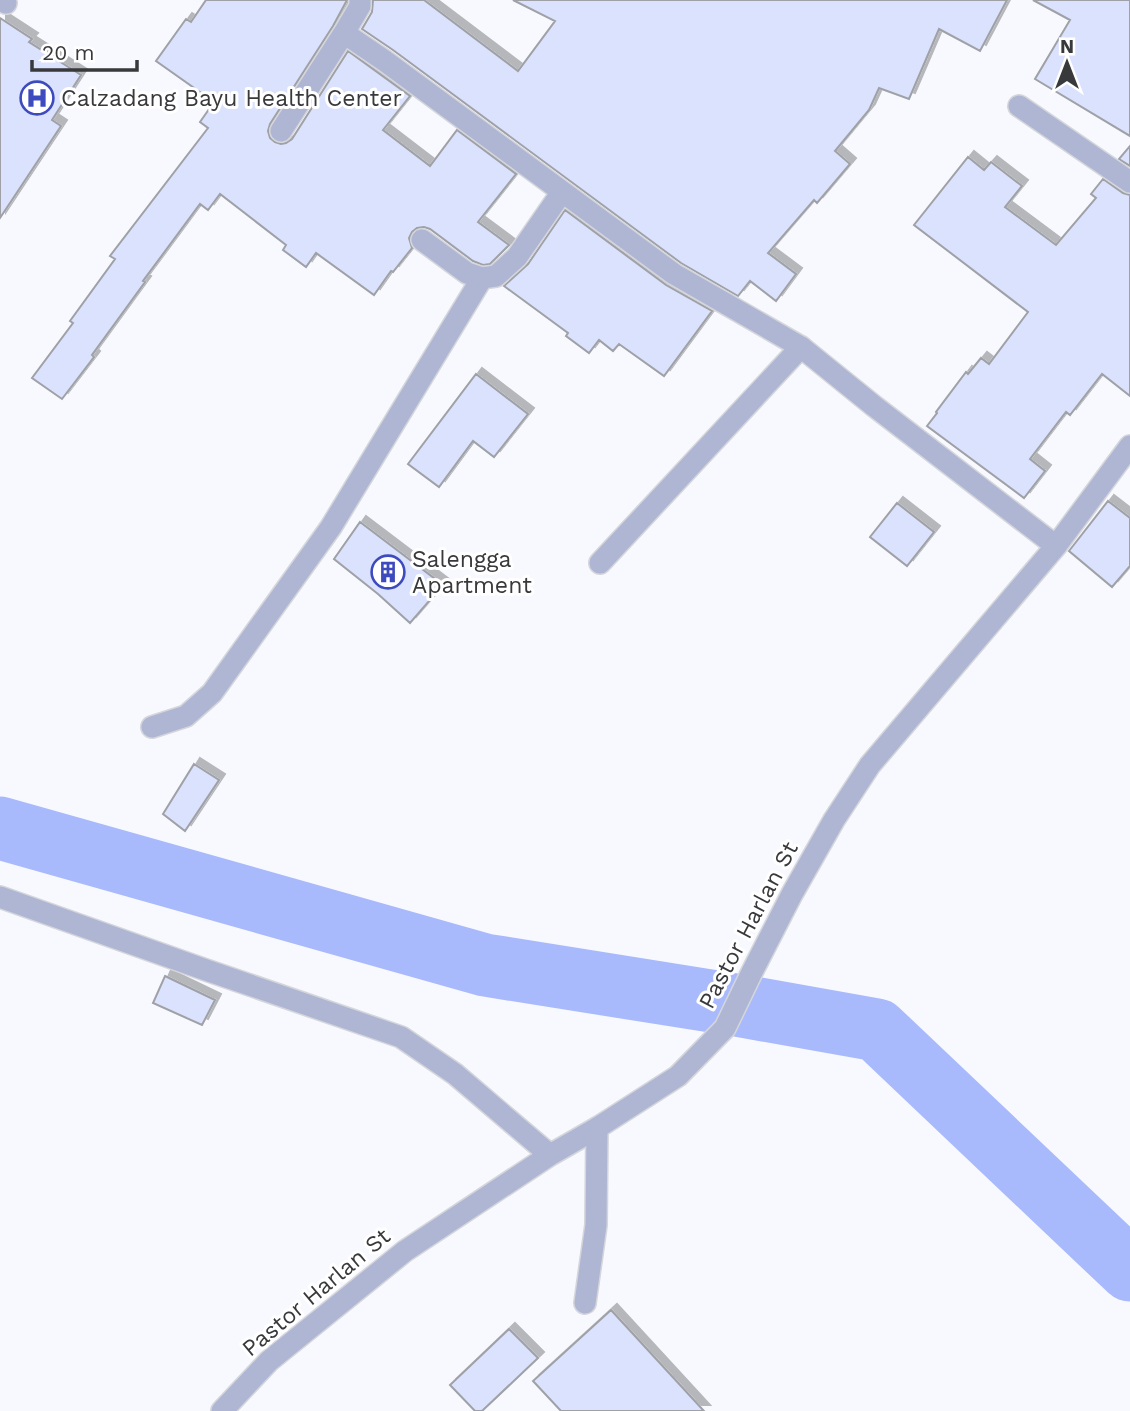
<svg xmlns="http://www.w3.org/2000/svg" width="1130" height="1411" font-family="'Work Sans',sans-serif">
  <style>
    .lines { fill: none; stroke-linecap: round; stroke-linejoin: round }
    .river { stroke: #a8bafc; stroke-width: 63 }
    .building { fill: #dae2fd; stroke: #9fa1a7; stroke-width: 2; filter: url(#shadow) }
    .service-casing { stroke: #d5d6db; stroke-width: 24 }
    .minor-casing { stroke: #d5d6db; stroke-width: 24 }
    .service { stroke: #aeb6d4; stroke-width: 21 }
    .minor { stroke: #aeb6d4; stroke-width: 21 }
    .labels { text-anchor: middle; stroke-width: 6; stroke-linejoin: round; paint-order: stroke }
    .poi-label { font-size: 23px; fill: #38393b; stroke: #fff; text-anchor: start }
    .street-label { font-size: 23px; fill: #38393b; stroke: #fff }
  </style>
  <defs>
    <filter id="shadow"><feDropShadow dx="6" dy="-6" stdDeviation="0" flood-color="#0004"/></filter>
  </defs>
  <rect width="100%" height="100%" fill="#f8f9fe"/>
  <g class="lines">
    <path class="river" d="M0,828L485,965L736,1005L877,1030L1130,1270"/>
  </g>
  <path class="building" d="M206,0H347L333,26L270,124L268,131L270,138L275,142L281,144L286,143L292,139L348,51L410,96L383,130L430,166L457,130L516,174L478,222L509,245L490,264L483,265L473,261L430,229L424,227L417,228L412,232L409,238L412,248L393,272L391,271L374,295L316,253L306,267L283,250L286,245L220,194L208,210L200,204L143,281L145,282L92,355L94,357L62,399L32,378L73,323L70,321L115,259L110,256L208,128L200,122L214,102L156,61L186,19L191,22Z
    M373,0H424L518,71L555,21L513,0H1007L980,51L939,29L909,99L879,88L869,110L835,151L850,164L817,203L814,200L768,253L796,274L776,301L750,281L738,296L681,263L393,50L362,29L372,12Z
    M1033,0H1130V136L1035,79L1070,20Z
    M0,18L32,39L29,42L81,75L52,120L61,126L0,218Z
    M1130,146V166L1119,159Z
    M968,157L984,170L991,162L1022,186L1005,207L1056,245L1096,198L1091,194L1103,179L1123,193L1130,195V396L1102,374L1070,415L1066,412L1030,459L1045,471L1024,498L927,426L937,413L936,412L966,372L968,374L981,358L989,364L1028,312L914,225Z
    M565,210L666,285L712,311L664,376L619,344L613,351L599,340L589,353L566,336L568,333L504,286L528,264Z
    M476,374L528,414L494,457L473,441L439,487L408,464Z
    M1108,501L1130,518V566L1112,587L1069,551Z
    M897,503L934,532L907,566L870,537Z
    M360,522L443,585L410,623L378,594L334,559Z
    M194,764L219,780L185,831L163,814Z
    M165,976L215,1000L202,1025L153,1003Z
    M611,1310L704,1411H561L533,1381Z
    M509,1329L538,1358L482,1411H475L450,1385Z"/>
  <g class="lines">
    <defs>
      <path id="service" d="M1,0L6,3
        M600,563L801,347
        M585,1303L596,1225L597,1128"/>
      <path id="minor" d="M344,33L385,61L674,274L801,347L874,406L1056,546
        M1019,106L1130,182
        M281,131L344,33L360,6V0
        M422,240L467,273L482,278L496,276L517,257L562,192
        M152,727L186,716L212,693L331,527L482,278
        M0,897L206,970L401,1037L455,1074L550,1155
        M222,1411L269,1361L405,1251L550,1155L597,1128L678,1076L725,1028L752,972L792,894L834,820L870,765L1056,546L1130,446"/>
    </defs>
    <use href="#service" class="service-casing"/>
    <use href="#minor" class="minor-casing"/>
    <use href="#service" class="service"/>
    <use href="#minor" class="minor"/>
  </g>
  <defs>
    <symbol id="hospital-ring" viewBox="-11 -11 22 22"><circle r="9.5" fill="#fff" stroke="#3e4bbe" stroke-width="1.5"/><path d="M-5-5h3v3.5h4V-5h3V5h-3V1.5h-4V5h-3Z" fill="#3e4bbe"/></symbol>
    <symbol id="building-ring" viewBox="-11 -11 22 22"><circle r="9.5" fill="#fff" stroke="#3e4bbe" stroke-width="1.5"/><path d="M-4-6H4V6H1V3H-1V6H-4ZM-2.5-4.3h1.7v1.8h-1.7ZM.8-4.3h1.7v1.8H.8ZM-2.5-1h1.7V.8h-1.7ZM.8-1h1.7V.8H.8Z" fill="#3e4bbe"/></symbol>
  </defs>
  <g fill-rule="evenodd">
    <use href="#hospital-ring" x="18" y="79" width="38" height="38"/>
    <use href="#building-ring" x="369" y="553" width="38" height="38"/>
  </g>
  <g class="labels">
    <g class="poi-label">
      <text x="61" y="106">Calzadang Bayu Health Center</text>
      <text x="412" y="567">Salengga<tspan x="412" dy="26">Apartment</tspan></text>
    </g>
    <g class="street-label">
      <text transform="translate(748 925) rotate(-62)" y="8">Pastor Harlan St</text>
      <text transform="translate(316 1292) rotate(-40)" y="8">Pastor Harlan St</text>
    </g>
  </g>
  <g transform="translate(1067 63)" stroke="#ffffff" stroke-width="5" paint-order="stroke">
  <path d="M0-5L12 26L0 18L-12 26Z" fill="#38393b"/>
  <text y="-10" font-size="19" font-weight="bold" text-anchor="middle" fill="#38393b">N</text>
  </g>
  <path d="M32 60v10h105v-10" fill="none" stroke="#38393b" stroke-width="3.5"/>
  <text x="42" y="60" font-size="21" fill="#38393b" stroke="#ffffff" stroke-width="5" paint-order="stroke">20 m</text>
</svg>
